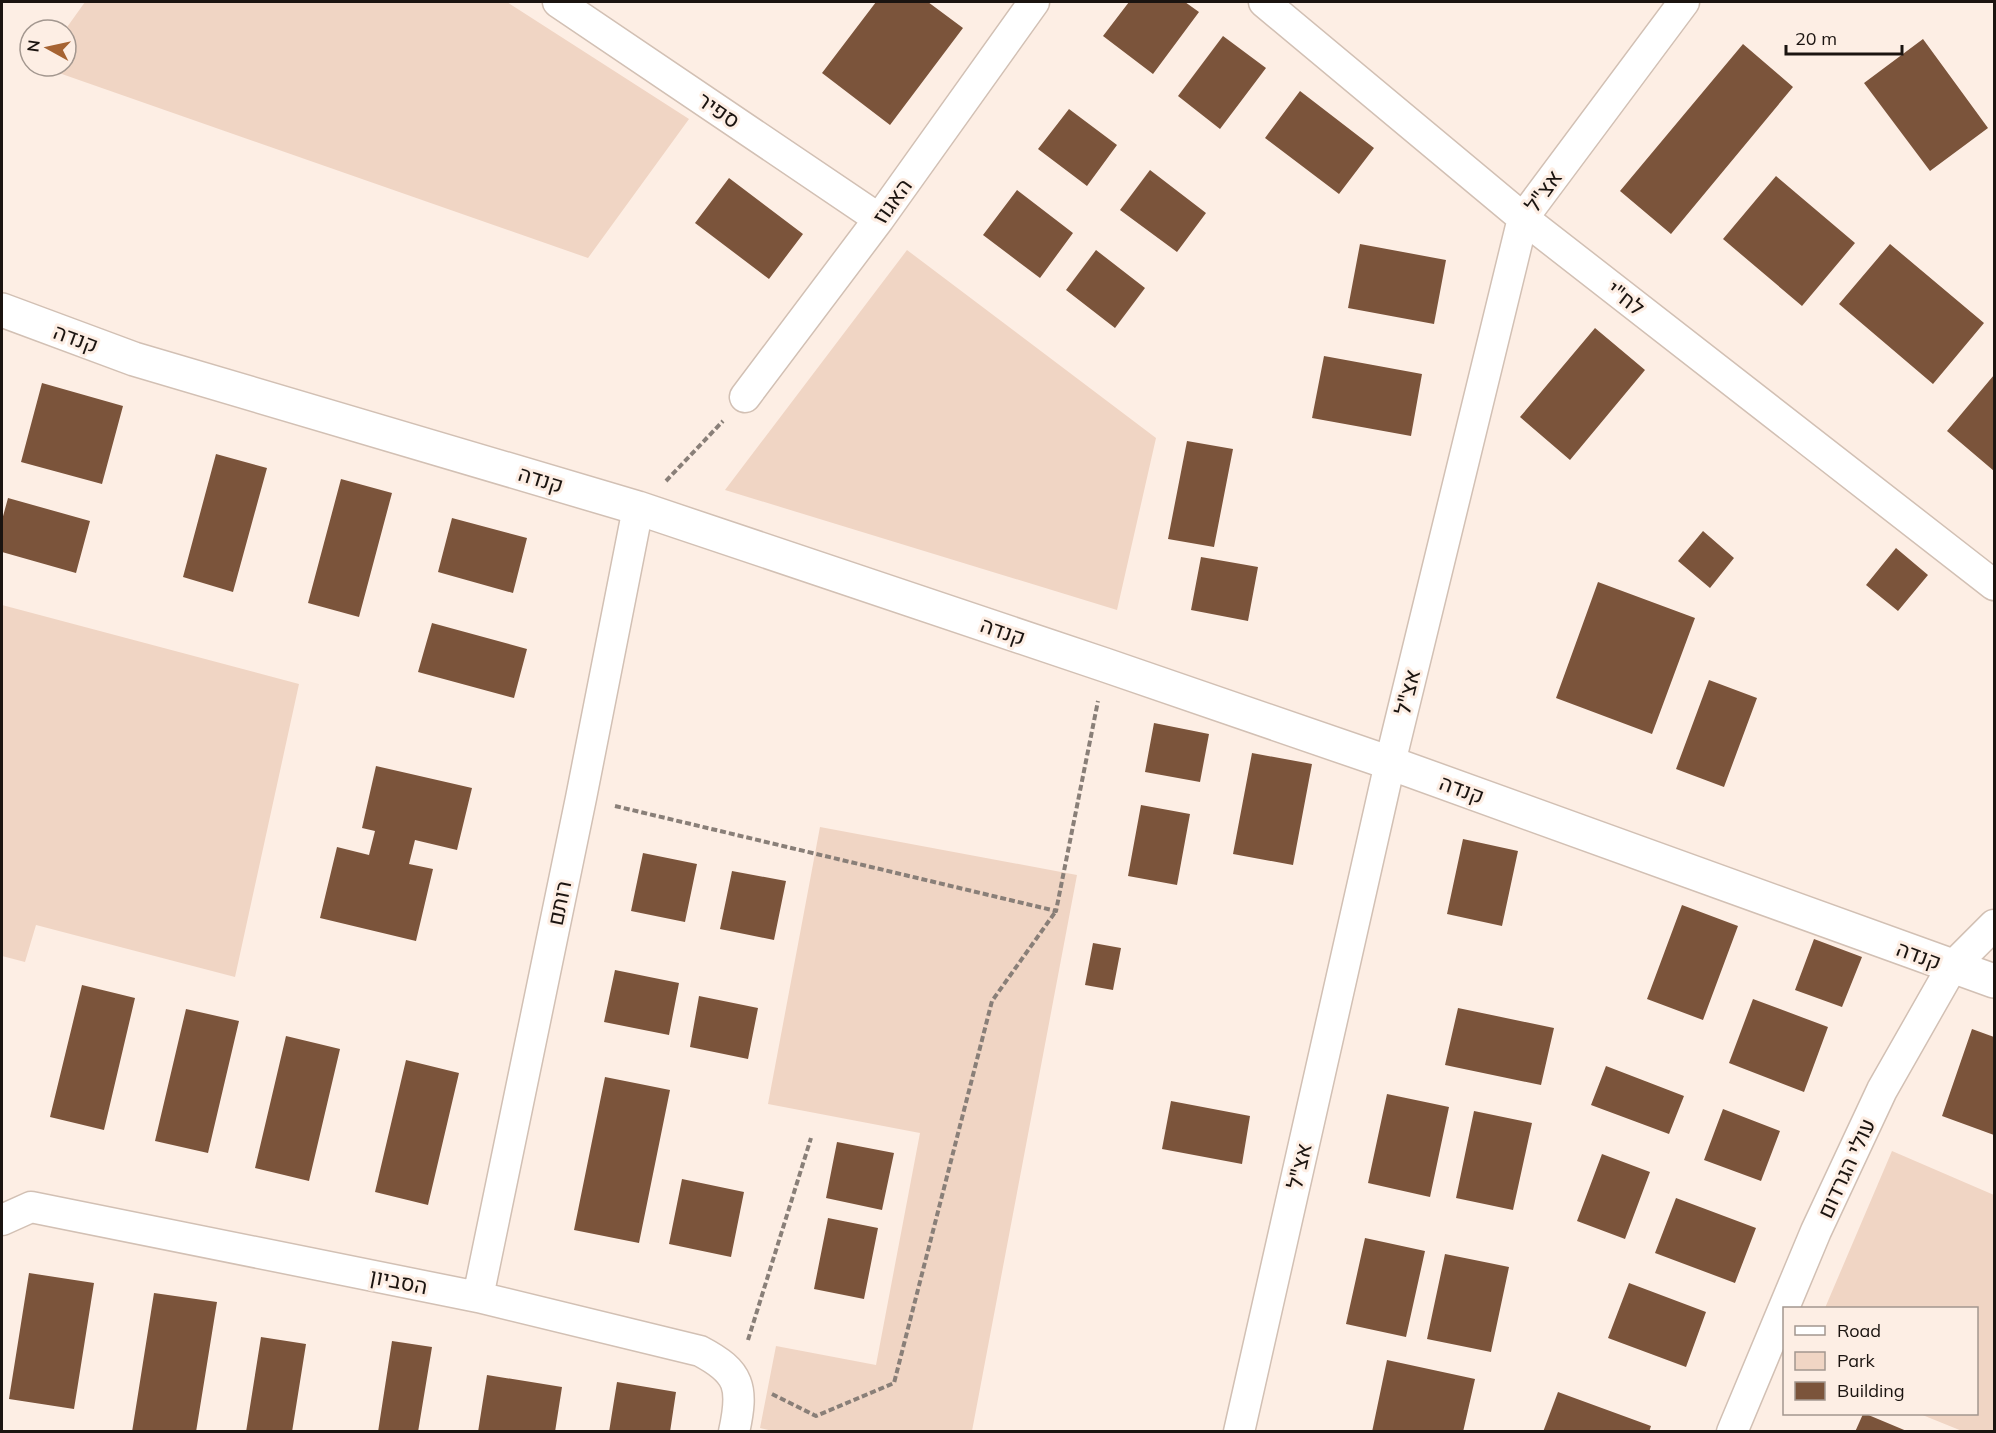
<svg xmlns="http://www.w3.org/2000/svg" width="1996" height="1433" font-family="Mulish,Heebo,sans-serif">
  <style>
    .green { fill: #f0d5c4 }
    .building { fill: #7b543b }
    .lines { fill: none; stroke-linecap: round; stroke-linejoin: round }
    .minor-casing { stroke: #d2c0b4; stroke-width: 33 }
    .tertiary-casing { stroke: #d2c0b4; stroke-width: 36 }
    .path { stroke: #897f78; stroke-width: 4; stroke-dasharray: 6 3; stroke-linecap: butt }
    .minor { stroke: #fff; stroke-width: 30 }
    .tertiary { stroke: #fff; stroke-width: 33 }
    .labels { text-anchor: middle; stroke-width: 6; stroke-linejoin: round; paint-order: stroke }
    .street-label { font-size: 22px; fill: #1b1410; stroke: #fdeee4 }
  </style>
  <rect width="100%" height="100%" fill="#fdeee4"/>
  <path class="green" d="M85,2H507L689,119L588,258L39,66H66L65,30Z
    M907,250L1156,438L1117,610L725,490Z
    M2,605L299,684L235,977L36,925L25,962L2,956Z
    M820,827L1077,875L972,1431L777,1432L760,1428L776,1346L876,1365L920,1133L768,1104Z
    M1892,1151L1994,1195V1431H1962L1920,1414H1976V1308H1825Z"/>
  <path class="building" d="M876,2H928L963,28L890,125L822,73Z
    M1129,2H1185L1199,12L1153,74L1103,36Z
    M1223,36L1266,68L1220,129L1178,96Z
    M1923,39L1988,128L1930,171L1864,83Z
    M1743,44L1793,87L1671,234L1620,191Z
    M1300,91L1374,148L1339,194L1265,138Z
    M1069,109L1117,145L1087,186L1038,149Z
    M1150,170L1206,213L1177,252L1120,210Z
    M1776,176L1855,243L1802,306L1723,239Z
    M729,178L803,234L769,279L695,223Z
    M1017,190L1073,233L1040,278L983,235Z
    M1360,244L1446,260L1434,324L1348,308Z
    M1890,244L1984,323L1933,384L1839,304Z
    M1096,250L1145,288L1115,328L1066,290Z
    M1595,328L1645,370L1570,460L1520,417Z
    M1324,356L1422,374L1411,436L1312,418Z
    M1994,375V471L1947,431Z
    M42,383L123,406L102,484L21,462Z
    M1187,441L1233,449L1214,547L1168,539Z
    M216,454L267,468L233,592L183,577Z
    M341,479L392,493L359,617L308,603Z
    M8,498L90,521L76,573L2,552V520Z
    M452,518L527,538L513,593L438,572Z
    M1703,531L1734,558L1710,588L1678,561Z
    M1896,548L1928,575L1898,611L1866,585Z
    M1201,557L1258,567L1248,621L1191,610Z
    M1598,582L1695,618L1652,734L1556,698Z
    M432,623L527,649L514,698L418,672Z
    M1709,680L1757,698L1724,787L1676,769Z
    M1154,723L1209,734L1200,782L1145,772Z
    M1252,753L1312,764L1293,865L1233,854Z
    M376,766L472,788L457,850L415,840L409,864L433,869L416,941L320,918L337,847L369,855L375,831L362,828Z
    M1141,805L1190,814L1177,885L1128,876Z
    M1463,839L1518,851L1502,926L1447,914Z
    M643,853L697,864L685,922L631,911Z
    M732,871L786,881L774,940L720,929Z
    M1682,905L1738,926L1703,1020L1647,999Z
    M1814,939L1862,957L1842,1007L1795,990Z
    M1093,943L1121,948L1113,990L1085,985Z
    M615,970L679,983L669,1035L604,1022Z
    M82,985L135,998L104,1130L50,1117Z
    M699,996L758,1008L748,1059L690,1047Z
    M1753,999L1828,1027L1804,1092L1729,1063Z
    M1458,1008L1554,1028L1541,1085L1445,1065Z
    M186,1009L239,1021L208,1153L155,1141Z
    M1972,1029L1994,1037V1135L1942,1116Z
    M286,1036L340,1049L309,1181L255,1168Z
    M406,1060L459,1073L428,1205L375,1192Z
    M1606,1066L1684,1096L1669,1134L1591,1105Z
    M605,1077L670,1090L639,1243L574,1230Z
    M1387,1094L1449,1107L1430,1197L1368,1183Z
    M1171,1101L1250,1116L1242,1164L1162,1149Z
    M1723,1109L1780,1131L1761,1181L1704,1160Z
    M1474,1111L1532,1123L1513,1210L1456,1198Z
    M837,1142L894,1153L882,1210L826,1198Z
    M1602,1154L1650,1172L1625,1239L1577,1221Z
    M682,1179L744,1192L731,1257L669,1244Z
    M1676,1198L1756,1228L1735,1283L1655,1253Z
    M828,1218L878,1228L864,1299L814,1289Z
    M1365,1238L1425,1251L1406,1337L1346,1324Z
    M1445,1254L1509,1267L1491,1352L1427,1339Z
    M29,1273L94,1283L74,1409L9,1399Z
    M1629,1283L1706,1312L1686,1367L1608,1338Z
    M154,1293L217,1302L196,1432H132Z
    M261,1337L306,1344L292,1432H246Z
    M392,1341L432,1347L418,1432H378Z
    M1387,1360L1475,1379L1463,1432H1372Z
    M487,1375L562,1387L555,1432H478Z
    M617,1382L676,1392L670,1432H609Z
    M1558,1392L1651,1426L1649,1432H1543Z
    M1863,1414H1866L1909,1432H1855Z"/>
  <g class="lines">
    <defs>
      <path id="minor" d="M558,2L879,219
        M1264,2L1523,218L1994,585
        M745,397L879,219L1034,2
        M2,1220L31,1207L478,1297L700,1351C740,1372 744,1387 734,1432
        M478,1297L581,798L638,508
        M1239,1432L1390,763L1523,218L1684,2
        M1732,1432L1816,1231L1882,1090L1952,967L1994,925"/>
      <path id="tertiary" d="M2,310L134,359L638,508L1105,665L1390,763L1994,981"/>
    </defs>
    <use href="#minor" class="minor-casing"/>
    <use href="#tertiary" class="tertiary-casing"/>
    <path class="path" d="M666,481L723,421
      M615,806L1056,911L1098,701
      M748,1340L811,1138
      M772,1394L816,1416L894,1383L992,1001L1056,911"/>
    <use href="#minor" class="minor"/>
    <use href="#tertiary" class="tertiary"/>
  </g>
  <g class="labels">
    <g class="street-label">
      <text transform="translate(719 110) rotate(34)" y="8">ספיר</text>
      <text transform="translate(1543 191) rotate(-54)" y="8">אצ"ל</text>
      <text transform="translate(892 201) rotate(-54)" y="8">האגוז</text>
      <text transform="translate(1626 298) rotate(38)" y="8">לח"י</text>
      <text transform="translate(76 338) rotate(20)" y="8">קנדה</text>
      <text transform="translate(541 479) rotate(17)" y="8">קנדה</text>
      <text transform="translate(1003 631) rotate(19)" y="8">קנדה</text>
      <text transform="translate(1407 692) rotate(-76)" y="8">אצ"ל</text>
      <text transform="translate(1462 789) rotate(20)" y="8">קנדה</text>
      <text transform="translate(559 903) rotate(-78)" y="8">רותם</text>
      <text transform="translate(1919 955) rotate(20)" y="8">קנדה</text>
      <text transform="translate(1299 1166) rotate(-77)" y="8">אצ"ל</text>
      <text transform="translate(1846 1168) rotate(-65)" y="8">עולי הגרדום</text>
      <text transform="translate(399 1281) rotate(11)" y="8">הסביון</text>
    </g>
  </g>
  <rect width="1996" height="1433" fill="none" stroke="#1b1410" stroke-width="6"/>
  <rect x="1783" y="1307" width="195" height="108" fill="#fdeee4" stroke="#a3978f" stroke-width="1.5"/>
  <rect x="1795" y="1326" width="30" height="9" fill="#ffffff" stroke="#a3978f" stroke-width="1.5"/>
  <text x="1837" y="1337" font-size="18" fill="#1b1410">Road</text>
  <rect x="1795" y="1352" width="30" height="18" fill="#f0d5c4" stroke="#a3978f" stroke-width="1.5"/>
  <text x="1837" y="1367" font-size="18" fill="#1b1410">Park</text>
  <rect x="1795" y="1382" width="30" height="18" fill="#7b543b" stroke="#a3978f" stroke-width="1.5"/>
  <text x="1837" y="1397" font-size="18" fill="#1b1410">Building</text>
  <g transform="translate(48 48) rotate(278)"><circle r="28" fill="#fdeee4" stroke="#a3978f" stroke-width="1.5"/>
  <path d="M0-4.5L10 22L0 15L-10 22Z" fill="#a66332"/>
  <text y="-9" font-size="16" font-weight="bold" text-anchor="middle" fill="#1b1410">N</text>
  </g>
  <path d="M1786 45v9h116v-9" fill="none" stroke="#1b1410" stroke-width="3"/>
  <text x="1795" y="45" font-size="18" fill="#1b1410" stroke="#fdeee4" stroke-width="4.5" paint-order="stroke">20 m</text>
</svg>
